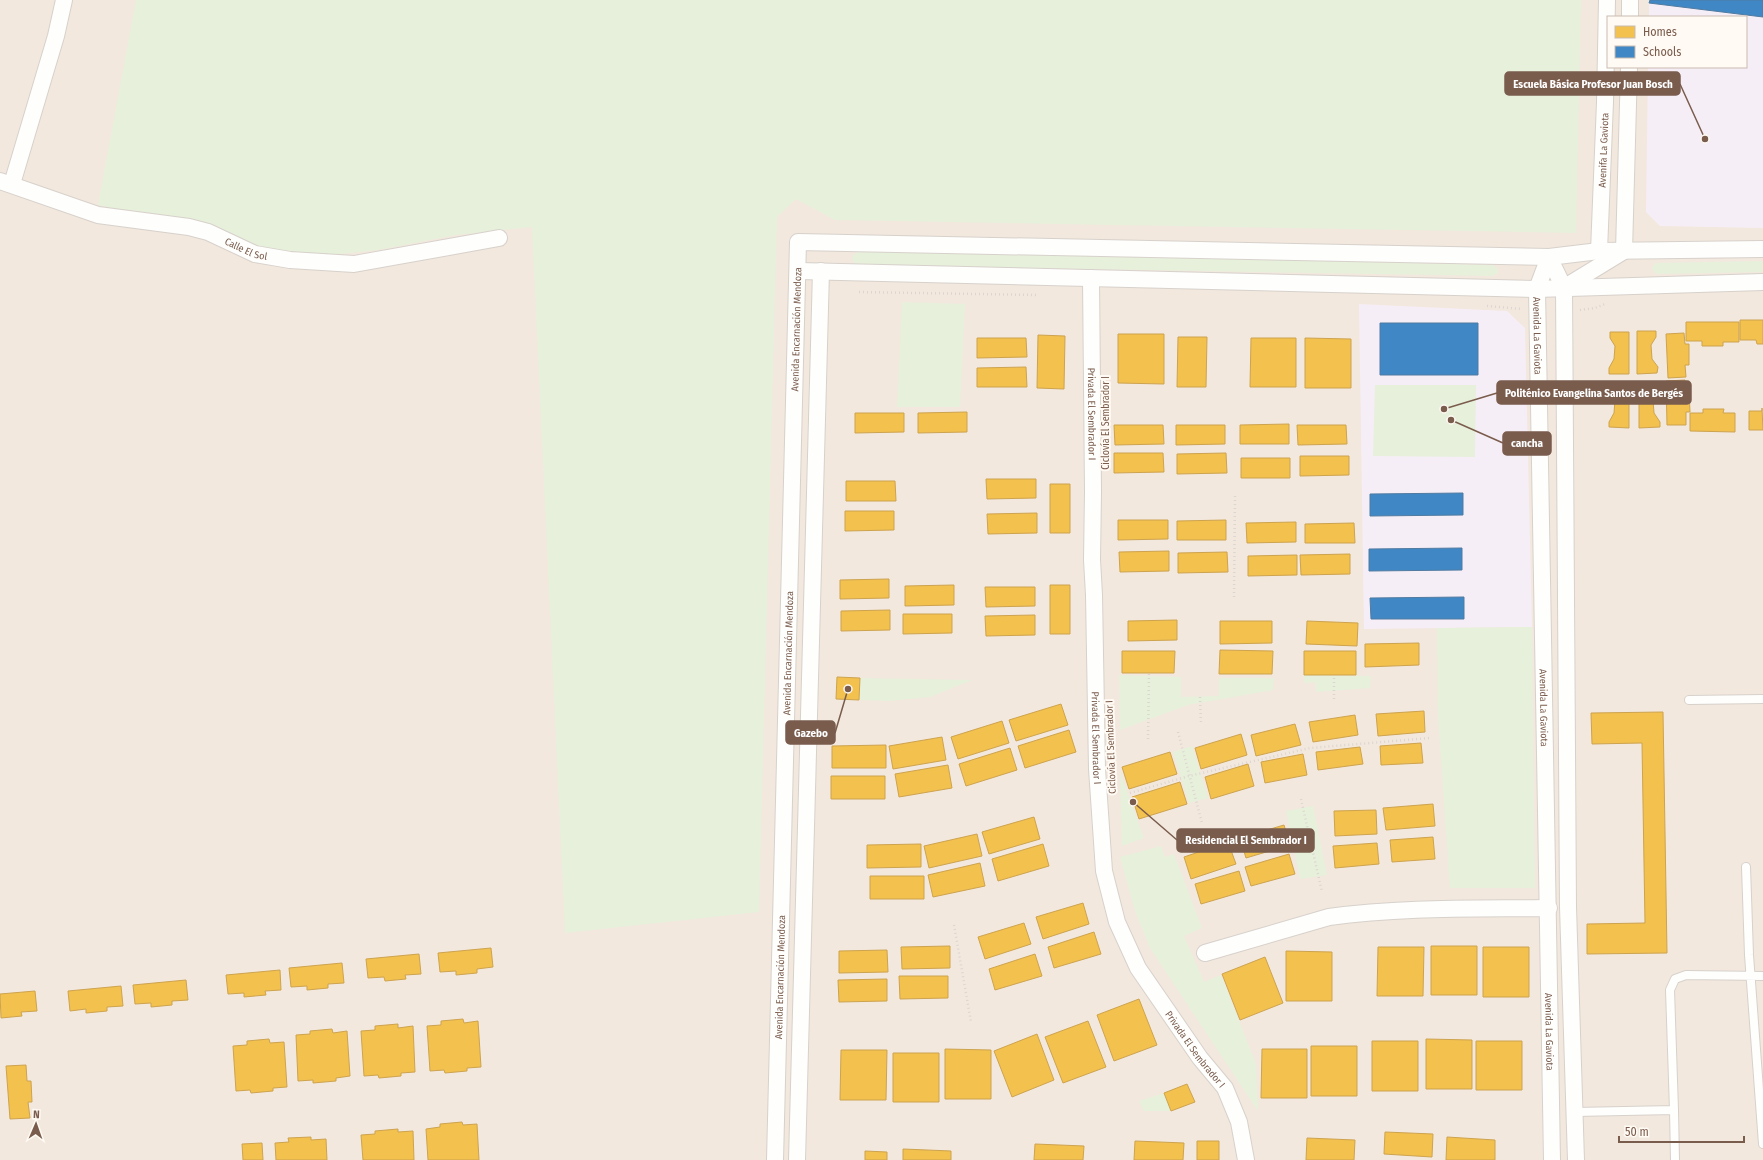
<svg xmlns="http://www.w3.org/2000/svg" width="1763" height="1160" font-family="'Fira Sans Condensed',sans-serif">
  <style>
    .residential { fill: #f2e8de; fill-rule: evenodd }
    .education { fill: #f6eef6 }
    .green { fill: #e7f0db }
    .homes { fill: #f2c14e; stroke: #cea34e }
    .schools { fill: #3f88c5; stroke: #517ba1 }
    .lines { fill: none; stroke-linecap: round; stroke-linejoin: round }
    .lane-casing { stroke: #d7d1cb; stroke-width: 10 }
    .street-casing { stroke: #d7d1cb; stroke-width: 18 }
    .path { stroke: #dcd5d0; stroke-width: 2.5; stroke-dasharray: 1 3; stroke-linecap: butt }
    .lane { stroke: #fefefd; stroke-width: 8 }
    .street { stroke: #fefefd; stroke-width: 16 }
    .labels { text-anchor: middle; stroke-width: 4; stroke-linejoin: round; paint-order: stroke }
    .street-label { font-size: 10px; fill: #7a5c4d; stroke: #fffaf3 }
    .leader { fill: none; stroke: #7a5c4d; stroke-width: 1.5 }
    .callout-dot { fill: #7a5c4d; stroke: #fffaf3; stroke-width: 1.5 }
    .callout { fill: #7a5c4d; stroke: #7a5c4d; stroke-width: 1.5 }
    .callout-label { font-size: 11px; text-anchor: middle; font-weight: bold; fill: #fff }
  </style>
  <rect width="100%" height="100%" fill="#f9f5f0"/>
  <path class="residential" d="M0,0H1763V1160H0ZM1608,17H1746V67H1608Z"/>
  <path class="education" d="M1649,3L1763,17V228L1660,226L1646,212L1648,67H1746V17H1649Z
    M1359,304L1507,311L1525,328L1532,627L1364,629Z"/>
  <path class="green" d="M136,0H1581L1576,233L835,220L796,199L777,217L759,912L565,933L532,227L456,235L378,250L322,256L263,251L201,221L142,215L98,205Z
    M862,250L1493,265L1498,269V273L1493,276L858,265L855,264L852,259L853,255Z
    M1763,261V272L1656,274L1652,269L1655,263Z
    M902,302L965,304L960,407H897Z
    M1375,385H1476L1475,457L1373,456Z
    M1532,627L1535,888H1450L1438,716L1437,628Z
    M1119,675L1181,677V697L1219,696V678H1274L1273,690L1188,705L1120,730Z
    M1304,675L1371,676L1370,688L1316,692L1315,682L1304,683Z
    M860,678L972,680L930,697L889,701L859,700Z
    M1192,746L1208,798L1189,803L1173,752Z
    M1120,772L1144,838L1122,846Z
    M1313,806L1327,875L1300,879L1286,811Z
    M1161,846L1165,857L1174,854L1202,928L1184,936L1204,982L1221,975L1256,1064L1258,1111L1150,948L1135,911L1120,857Z
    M1164,1093L1171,1111H1144L1139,1101Z"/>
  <path class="homes" d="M1740,320H1763V344H1757L1756,340H1740Z
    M1686,322H1739V342H1723V346H1702V341H1686Z
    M1637,331H1656V337L1651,345L1652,359L1658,367L1657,373L1637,374Z
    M1610,332H1629V374H1609V368L1614,359L1615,346L1610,338Z
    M1684,333L1685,344H1689V365H1685L1686,377L1668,378L1666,334Z
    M1118,334H1164V384L1118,383Z
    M1038,335L1065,336L1064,389L1037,388Z
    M1178,337H1207L1206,387H1177Z
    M977,338H1026L1027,357L977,358Z
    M1251,338H1296V387H1250Z
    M1305,338L1351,339V388H1305Z
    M1026,367L1027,387H977V368Z
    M1685,380V391H1689L1690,412H1686V425H1667L1666,381Z
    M1658,385V391L1653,400L1654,413L1660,422V427L1639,428V386Z
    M1610,386H1629V428L1609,427V422L1614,413L1615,400L1610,392Z
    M1762,408L1763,430H1749V411H1762Z
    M1703,409H1724L1723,413H1735V432L1690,431V413H1703Z
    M967,412V432L918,433V413Z
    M855,413H904V432L855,433Z
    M1289,424V444H1240V425Z
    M1114,425H1163L1164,444L1115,445Z
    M1176,425H1225V444L1176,445Z
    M1297,425H1346L1347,444L1298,445Z
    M1114,453H1163L1164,472L1114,473Z
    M1226,453L1227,473L1177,474V454Z
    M1300,456H1349V475L1300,476Z
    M1241,458H1290V478H1241Z
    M986,479H1036V498L987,499Z
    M846,481H895L896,501H846Z
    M1050,484H1070V533H1050Z
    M845,511H894V530L845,531Z
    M1037,513V533L988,534L987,514Z
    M1118,520H1168V539L1118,540Z
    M1226,520V540H1177V521Z
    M1296,522V542L1247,543L1246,523Z
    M1354,523L1355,543H1305V524Z
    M1169,551V571L1120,572L1119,552Z
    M1227,552L1228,572L1178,573V553Z
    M1350,554V574L1301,575L1300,555Z
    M1297,555V575L1248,576V556Z
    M889,579V598L840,599V580Z
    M954,585V605L905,606V586Z
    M1050,585H1070V634H1050Z
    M985,587H1035V606L986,607Z
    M890,610V630L841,631V611Z
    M903,614H952V633L903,634Z
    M1035,615V635L986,636L985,616Z
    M1177,620V640L1128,641V621Z
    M1220,621H1272V643L1220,644Z
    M1307,621L1358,623L1357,646L1306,644Z
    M1419,643V665L1365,667V644Z
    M1220,650L1273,651L1272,674H1219Z
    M1122,651H1175L1174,673H1122Z
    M1304,651H1356V675H1304Z
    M837,677L860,678L859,700L836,699Z
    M1061,704L1068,725L1016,741L1009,720Z
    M1424,711L1425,732L1378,736L1376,714Z
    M1663,712L1667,953L1587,954V924L1645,923L1642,743L1592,744L1591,713Z
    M1355,715L1358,735L1313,742L1309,722Z
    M1002,721L1009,743L958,759L951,737Z
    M1295,724L1301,745L1256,756L1251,735Z
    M1069,730L1076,752L1025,768L1018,746Z
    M1241,734L1247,755L1201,769L1195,748Z
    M942,737L946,760L893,769L889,746Z
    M1421,743L1423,763L1381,765L1380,746Z
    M886,745V768H832V746Z
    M1360,747L1363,764L1318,770L1316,752Z
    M1010,748L1017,770L966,786L959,764Z
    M1170,752L1177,774L1129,789L1122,767Z
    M1303,754L1307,775L1265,783L1261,762Z
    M1248,764L1254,786L1211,799L1205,777Z
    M948,765L952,788L899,797L895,774Z
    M831,776H885V799H831Z
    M1180,782L1187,804L1139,819L1132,797Z
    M1433,804L1435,826L1386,830L1383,808Z
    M1376,810L1377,834L1335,836L1334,811Z
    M1034,817L1040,839L989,854L982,832Z
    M1284,825L1290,845L1246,858L1240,838Z
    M977,834L982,856L929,868L924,846Z
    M1433,837L1435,859L1392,862L1390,840Z
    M1228,842L1236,864L1191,879L1184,857Z
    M1377,843L1379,864L1335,868L1333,846Z
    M921,844V867L867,868V845Z
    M1043,844L1049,866L998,881L992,859Z
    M1289,854L1295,874L1251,886L1245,867Z
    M980,863L985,886L933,897L928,875Z
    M1239,871L1245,891L1201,904L1195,884Z
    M870,876H924V899H870Z
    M1083,903L1089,924L1043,939L1036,917Z
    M1024,923L1031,944L985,959L978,937Z
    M1094,932L1101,954L1054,968L1048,947Z
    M950,946V968L902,969L901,947Z
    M1431,946H1477V995H1431Z
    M1378,947H1424L1423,996H1377Z
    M1483,947H1529V997H1483Z
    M491,948L493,967L477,969V973L456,975V971L440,972L438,953Z
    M887,950L888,972L839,973V951Z
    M1286,951L1332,952V1001H1286Z
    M419,954L421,974L405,975L406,979L385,981L384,977L368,978L366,959Z
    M1035,954L1042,976L995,990L989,969Z
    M1265,957L1283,1003L1240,1020L1222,974Z
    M342,963L344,983L328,984V988L307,990V986L291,987L289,968Z
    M280,970L281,990L265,991L266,995L244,997V993L228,994L226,975Z
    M899,976H948V998L900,999Z
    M887,979V1001L839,1002L838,980Z
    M186,980L188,1000L172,1001V1005L151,1007V1003L135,1004L133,985Z
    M121,986L123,1006L107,1007V1011L86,1013V1009L70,1011L68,991Z
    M35,991L37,1011L21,1012L22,1016L1,1018L0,994Z
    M1139,999L1157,1045L1114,1061L1097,1015Z
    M463,1019L464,1023L478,1021L481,1067L467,1068V1071L445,1073L444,1070L430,1071L427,1026L441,1025V1021Z
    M1088,1021L1106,1067L1063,1083L1045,1037Z
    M398,1024V1028L413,1026L415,1072L401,1073V1076L379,1078L378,1075L364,1076L361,1031L375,1030V1026Z
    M332,1029L333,1033L347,1031L350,1076L336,1078V1081L313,1083V1080L298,1081L296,1035L310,1034V1031Z
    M1037,1034L1054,1080L1012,1097L994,1051Z
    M269,1039L270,1043L284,1042L287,1087L273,1088V1091L251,1093L250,1090L236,1091L233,1046L247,1045V1041Z
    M1426,1039L1472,1040V1089H1426Z
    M1372,1041H1418V1091H1372Z
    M1476,1041H1522V1090H1476Z
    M1311,1046H1357V1096H1311Z
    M945,1049L991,1050V1099H945Z
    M1262,1049H1307V1098H1261Z
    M841,1050H887L886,1100H840Z
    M893,1053H939V1102H893Z
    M26,1065L27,1081H31L32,1102H28L30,1118L10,1119L6,1066Z
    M1187,1084L1195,1102L1171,1111L1164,1093Z
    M462,1122L463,1125L477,1124L479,1160H428L426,1129L440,1127V1124Z
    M398,1129V1132L413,1131L414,1160H363L361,1135L375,1134V1131Z
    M1385,1132L1433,1134L1432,1157L1384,1154Z
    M311,1137V1140L326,1139L327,1160H276L275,1143L289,1142L288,1138Z
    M1447,1137L1495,1140V1160H1446Z
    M1307,1138L1355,1140L1354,1160H1306Z
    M1135,1141L1184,1143L1183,1160H1134Z
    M1197,1141H1219V1160H1197Z
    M262,1143L263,1160H243L242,1144Z
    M1035,1144L1084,1146L1083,1160H1034Z
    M903,1149L951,1151V1160H903Z
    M865,1151L887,1152V1160H865Z"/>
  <path class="schools" d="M1650,0H1763V17L1649,3Z
    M1380,323H1478V375H1380Z
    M1463,493V515L1370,516V494Z
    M1462,548V570L1369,571V549Z
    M1464,597V619H1371L1370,598Z"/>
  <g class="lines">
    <defs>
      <path id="lane" d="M1689,700L1763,699
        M1746,867L1749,955L1763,1144
        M1674,1110L1670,990L1675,979L1686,975L1763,976
        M1575,1112L1674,1110L1675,1160"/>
      <g id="street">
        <path d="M1630,17V0"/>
        <path id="s1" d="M0,181L98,215L189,227L208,232L255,254L290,260L354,264L499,238"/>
        <path d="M12,184L56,36L64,0"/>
        <path id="s2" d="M1599,251L1605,102L1607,0"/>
        <path d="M1549,257L1564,288L1568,907L1576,1160"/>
        <path id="s3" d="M1549,257L1537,289L1552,1160"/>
        <path d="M799,271L1537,289L1763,282"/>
        <path id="s4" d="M1091,278L1093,492L1092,560L1094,595L1097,769L1104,871L1117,922L1138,968L1200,1058L1225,1088L1239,1122L1246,1160"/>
        <path d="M1565,287L1624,251L1629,67"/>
        <path d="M1205,953L1329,917C1402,907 1475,909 1549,908"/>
        <path id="s5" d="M775,1160L798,242L1549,257L1599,251L1763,249"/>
        <path d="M797,1160L821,271"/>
      </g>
    </defs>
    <use href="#lane" class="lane-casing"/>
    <use href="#street" class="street-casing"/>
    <path class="path" d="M859,292L1036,295
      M1487,306L1522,309
      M1580,310L1595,308L1605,304
      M1234,597L1235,495
      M1200,697L1201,725
      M1334,699V675
      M1178,732L1202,823
      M1148,739L1149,673
      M1130,793L1189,776L1310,748L1430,738
      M1301,799L1322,892
      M954,925L971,1022"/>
    <use href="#lane" class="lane"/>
    <use href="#street" class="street"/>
  </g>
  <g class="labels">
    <g class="street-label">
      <text dy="4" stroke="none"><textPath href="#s2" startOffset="101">Avenifa La Gaviota</textPath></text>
      <text dy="4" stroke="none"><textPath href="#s1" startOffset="257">Calle El Sol</textPath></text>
      <text dy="4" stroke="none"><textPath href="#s5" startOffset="831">Avenida Encarnación Mendoza</textPath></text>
      <text dy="4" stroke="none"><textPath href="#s3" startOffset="81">Avenida La Gaviota</textPath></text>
      <text dy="4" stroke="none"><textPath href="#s4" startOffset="136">Privada El Sembrador I</textPath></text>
      <text transform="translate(1105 423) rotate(-90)" y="4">Ciclovía El Sembrador I</text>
      <text dy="4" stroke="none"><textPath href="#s5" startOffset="507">Avenida Encarnación Mendoza</textPath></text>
      <text dy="4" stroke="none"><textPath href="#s3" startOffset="453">Avenida La Gaviota</textPath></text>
      <text dy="4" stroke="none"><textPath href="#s4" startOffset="460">Privada El Sembrador I</textPath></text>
      <text transform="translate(1110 747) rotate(-92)" y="4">Ciclovía El Sembrador I</text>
      <text dy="4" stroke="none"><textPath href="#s5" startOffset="183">Avenida Encarnación Mendoza</textPath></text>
      <text dy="4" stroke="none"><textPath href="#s3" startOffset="777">Avenida La Gaviota</textPath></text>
      <text dy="4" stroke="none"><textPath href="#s4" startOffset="796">Privada El Sembrador I</textPath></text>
    </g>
  </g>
  <path class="leader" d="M1705 139L1680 84M1444 409L1497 393M1451 420L1503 443M848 689L835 733M1133 802L1177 840"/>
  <g class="callout-dot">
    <circle cx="1705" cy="139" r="4"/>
    <circle cx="1444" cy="409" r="4"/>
    <circle cx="1451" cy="420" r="4"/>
    <circle cx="848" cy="689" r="4"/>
    <circle cx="1133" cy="802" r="4"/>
  </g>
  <g class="callout">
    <rect x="1505" y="72" width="175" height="23" rx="4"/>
    <rect x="1497" y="381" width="194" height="23" rx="4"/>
    <rect x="1503" y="432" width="48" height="23" rx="4"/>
    <rect x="786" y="721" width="49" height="23" rx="4"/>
    <rect x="1177" y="829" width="137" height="23" rx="4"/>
  </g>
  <g class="callout-label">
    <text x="1593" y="88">Escuela Básica Profesor Juan Bosch</text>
    <text x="1594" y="397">Politénico Evangelina Santos de Bergés</text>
    <text x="1527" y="447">cancha</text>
    <text x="811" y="737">Gazebo</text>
    <text x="1246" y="844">Residencial El Sembrador I</text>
  </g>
  <rect x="1607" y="16" width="140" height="52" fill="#fffaf3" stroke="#cabbb1"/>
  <rect x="1615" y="26" width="20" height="12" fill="#f2c14e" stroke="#cabbb1"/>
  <text x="1643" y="36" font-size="12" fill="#7a5c4d">Homes</text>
  <rect x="1615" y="46" width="20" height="12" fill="#3f88c5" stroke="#cabbb1"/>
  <text x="1643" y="56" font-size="12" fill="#7a5c4d">Schools</text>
  <g transform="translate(36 1124) rotate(2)" stroke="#fffaf3" stroke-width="3" paint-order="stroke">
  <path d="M0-3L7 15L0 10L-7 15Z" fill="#7a5c4d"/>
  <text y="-6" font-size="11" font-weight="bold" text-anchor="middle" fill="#7a5c4d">N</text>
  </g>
  <path d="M1619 1136v6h125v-6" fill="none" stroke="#7a5c4d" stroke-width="2"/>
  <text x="1625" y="1136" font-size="12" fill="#7a5c4d" stroke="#fffaf3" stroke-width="3" paint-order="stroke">50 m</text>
</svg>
